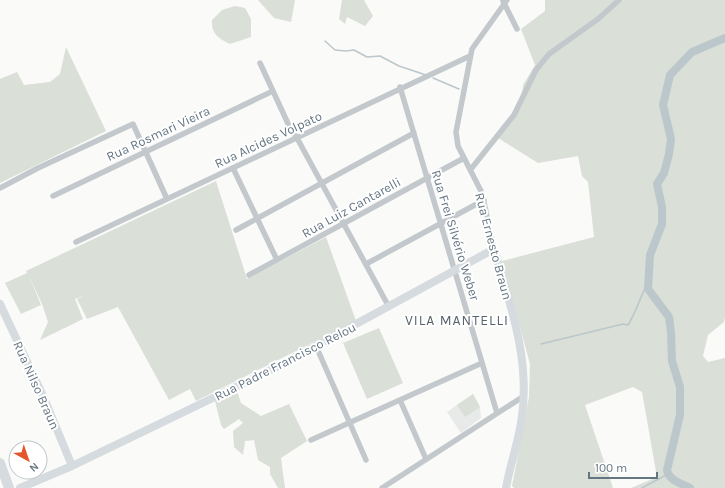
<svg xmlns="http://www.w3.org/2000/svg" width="725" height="488" font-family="Karla,sans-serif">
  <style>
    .built { fill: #e8e9e9 }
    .green { fill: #dadfd7 }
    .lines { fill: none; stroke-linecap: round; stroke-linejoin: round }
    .stream { stroke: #bbc7cb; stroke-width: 1.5 }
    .river { stroke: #bbc7cb; stroke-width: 8 }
    .street { stroke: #c3c8cc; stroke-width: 5.5 }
    .secondary { stroke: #d6dbdf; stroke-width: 8 }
    .highway { stroke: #d6dbdf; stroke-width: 10 }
    .labels { text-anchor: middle; stroke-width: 4; stroke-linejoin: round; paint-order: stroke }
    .street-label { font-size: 13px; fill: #657683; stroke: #fff }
    .neighbourhood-label { font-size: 14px; letter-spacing: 1px; fill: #57646e; stroke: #fff }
  </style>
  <rect width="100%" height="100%" fill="#fafaf8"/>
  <path class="built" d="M473,394L480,407L481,418L461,433L447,412Z"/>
  <path class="green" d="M258,0H295L291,22L274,18Z
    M342,0H364L373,16L365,26L347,17L345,24L339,19Z
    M545,0H725V317L724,322L708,335L703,356L708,362L725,358V488H631L657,477L642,392L633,387L585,405L613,488H514L512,486L529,397L530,364L502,261L594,237L588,182L582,176L578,156L538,163L498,138L522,96L523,85L535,65L521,29L545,11Z
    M235,6L245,8L251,19V37L230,44C218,38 211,34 212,20L222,10Z
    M66,47L106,131L0,183V79L17,72L24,85L50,82L60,74Z
    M216,181L247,279L326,237L356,321L196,401L190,389L169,400L118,307L87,319L77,299L85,295L75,299L83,319L40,340L48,322L42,304L29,276L41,305L21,314L5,283L27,273L26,271Z
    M379,328L403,383L367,399L343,343Z
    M237,391L241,403L261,416L289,404L307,441L281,458L285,488H278L270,474V467L258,460L254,440L245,441L243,455L234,447L233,431L243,423L239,419L224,429L221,425L215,401Z
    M473,394L480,407L465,417L457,405Z"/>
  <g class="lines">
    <path class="stream" d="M325,41L335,50L346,51L354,50L367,57L380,56L399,66L426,75
      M433,78L459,89
      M541,344L623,324L628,325C637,311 640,296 649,281
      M642,488L668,474"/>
    <path class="river" d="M690,488C681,483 669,481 667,470L680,415V387L672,361L671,332L669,317L648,289L650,255L662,224V207L657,184L664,173L669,154L671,139L663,105L670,75L692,52L725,38"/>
    <path class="street" d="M503,1L517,29
      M260,63L291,130L297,138L389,307
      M400,87L497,413
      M233,168L277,260
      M471,169L514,115L536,70L549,54L598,19L619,0
      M0,188L38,168L133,124L167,199
      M53,196L273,91
      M236,230L414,133
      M76,242L470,56
      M494,249L482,193L458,146L456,132L472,49L507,0
      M366,264L484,200
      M249,275L464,158
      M316,346L366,460
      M400,400L426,459
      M311,440L482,363
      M382,488L524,396"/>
    <path class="secondary" d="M0,304L44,398L72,466
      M20,488L72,466L275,368L494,249C510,304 530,358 522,416C519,441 510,464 506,488"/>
    <path class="highway" d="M0,463L9,488"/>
  </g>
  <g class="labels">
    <g class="street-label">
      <text transform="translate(158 133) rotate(-25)" y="5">Rua Rosmari Vieira</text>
      <text transform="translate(268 139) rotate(-25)" y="5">Rua Alcides Volpato</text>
      <text transform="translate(351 207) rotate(-29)" y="5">Rua Luiz Cantarelli</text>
      <text transform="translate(456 235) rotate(73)" y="5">Rua Frei Silvério Weber</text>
      <text transform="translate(494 246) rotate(75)" y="5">Rua Ernesto Braun</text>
      <text transform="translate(285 361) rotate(-27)" y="5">Rua Padre Francisco Relou</text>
      <text transform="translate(37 385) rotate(66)" y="5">Rua Nilso Braun</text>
    </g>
    <g class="neighbourhood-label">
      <text x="457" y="325">VILA MANTELLI</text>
    </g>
  </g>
  <g transform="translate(28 460) rotate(140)"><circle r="19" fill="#ffffff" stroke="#c1c8cd"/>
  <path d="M0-3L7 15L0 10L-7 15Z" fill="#e4572e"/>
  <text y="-6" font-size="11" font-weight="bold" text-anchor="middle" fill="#657683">N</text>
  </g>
  <path d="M589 472v6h68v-6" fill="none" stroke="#657683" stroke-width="2"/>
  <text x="595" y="472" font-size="12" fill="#657683" stroke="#ffffff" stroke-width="3" paint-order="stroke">100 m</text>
</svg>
